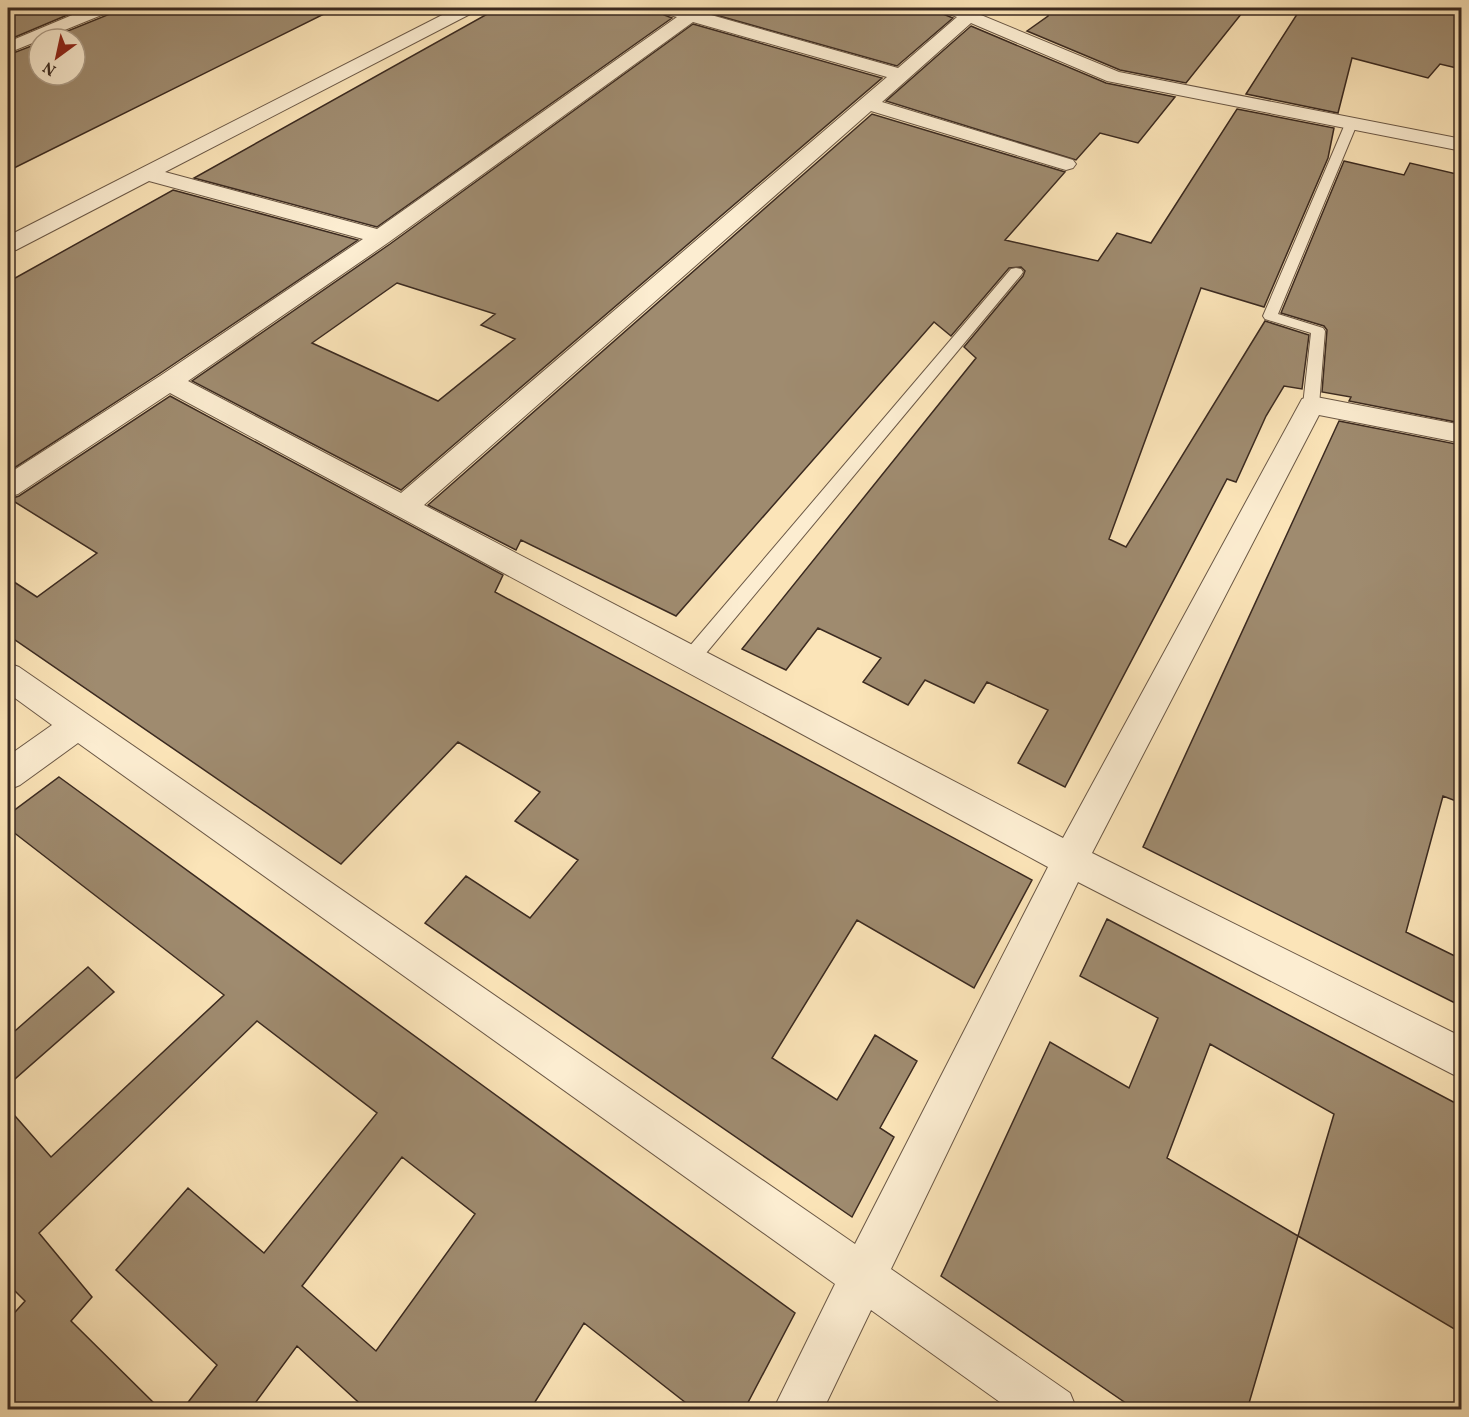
<svg xmlns="http://www.w3.org/2000/svg" width="1469" height="1417" font-family="Vollkorn,serif">
  <style>
    .building { fill: #9f8b6f; stroke: #3b2a20; stroke-width: 1.5; fill-rule: evenodd }
    .lines { fill: none; stroke-linecap: round; stroke-linejoin: round }
    .service-casing { stroke: #6b5846; stroke-width: 2 }
    .minor-casing { stroke: #6b5846; stroke-width: 2 }
    .service { fill: #fcedd1; fill-rule: evenodd }
    .minor { fill: #fcedd1; fill-rule: evenodd }
  </style>
  <rect width="100%" height="100%" fill="#fbe4b8"/>
  <filter id="stains"><feTurbulence type="fractalNoise" baseFrequency=".00333" numOctaves="4"/><feColorMatrix values="0 0 0 0 .2 0 0 0 0 .09 0 0 0 0 .02 0 0 0 .5 -.17"/></filter>
  <radialGradient id="worn" r=".72"><stop offset=".6" stop-color="#630" stop-opacity="0"/><stop offset="1" stop-color="#630" stop-opacity=".3"/></radialGradient>
  <path class="building" d="M8,8H84L8,40Z
    M114,8H336L8,171V55L39,43V75H75V39H48L110,14Z
    M498,8H662L661,10L664,15L672,18L377,227L194,178Z
    M691,8H928L953,18L897,66Z
    M1049,8H1246L1186,83L1120,70L1027,31L1048,16Z
    M1301,8H1461V69L1440,64L1428,78L1352,58L1338,113L1246,94Z
    M693,24L882,78L401,490L192,381L390,244ZM397,283L495,314L481,325L515,339L438,401L312,343Z
    M971,26L1106,83L1175,97L1138,143L1100,133L1076,160L886,101Z
    M1237,109L1334,128L1328,158L1264,307L1201,288L1109,539L1126,547L1265,321L1309,335L1302,389L1284,386L1266,416L1236,482L1227,479L1065,787L1018,763L1048,710L987,682L974,703L925,680L908,705L863,682L881,658L818,628L786,670L742,649L976,358L964,347L1023,276L1025,271L1021,267L1009,268L951,336L934,322L676,616L521,540L516,550L428,505L872,114L1065,172L1005,240L1098,261L1117,233L1151,243Z
    M1344,161L1404,175L1410,163L1461,175V423L1349,401L1351,397L1322,392L1327,330L1324,326L1281,313Z
    M173,190L358,240L159,374L8,472V282Z
    M170,396L503,575L495,592L1032,880L974,988L857,920L772,1058L837,1100L875,1035L917,1061L880,1128L894,1137L852,1217L425,923L466,876L530,918L578,860L515,821L540,792L458,742L341,864L8,635V578L37,597L97,553L10,499L19,496Z
    M1339,421L1461,445V803L1443,796L1406,932L1461,959V1006L1143,847Z
    M59,777L795,1313L744,1410H695L584,1323L530,1410H367L297,1346L250,1410H182L217,1365L116,1270L188,1188L264,1253L377,1113L257,1021L39,1233L92,1297L71,1321L161,1410H8V1320L25,1301L8,1284V1108L51,1157L224,995L8,828V815ZM402,1157L475,1214L376,1351L302,1286Z
    M1107,919L1461,1106V1333L1298,1236L1247,1410H1136L941,1276L1050,1042L1129,1088L1158,1018L1080,976ZM1210,1044L1334,1114L1298,1236L1167,1158Z
    M88,967L114,992L8,1085V1037Z"/>
  <g class="lines">
    <defs>
      <path id="service" d="M1351,120L1357,124L1278,314L1323,328L1325,331L1319,405L1311,410L1303,405L1311,333L1265,319L1263,316L1345,124Z
        M1016,268L1021,269L1023,272L1021,275L697,664L690,666L683,664L681,659L683,654L1011,269Z"/>
      <path id="minor" d="M89,8H112L109,12L8,53V42Z
        M456,8H477L474,12L165,172L377,229L677,17L666,14L663,10L665,8H682L697,11L898,68L957,17L944,12L942,8H964L1119,72L1462,139V151L1107,81L971,23L882,102L1073,160L1076,164L1073,168L1066,170L1059,168L871,111L424,505L1063,838L1302,399L1311,396L1462,425V443L1319,415L1092,853L1462,1037V1079L1078,882L891,1269L1070,1393L1077,1410H1011L871,1310L823,1410H773L835,1284L78,743L20,785L8,790V756L52,725L8,693V663L19,667L855,1244L1048,867L170,393L18,494L8,497V474L160,376L363,239L149,181L16,250L8,252V236ZM693,22L887,77L401,493L188,381L389,242Z"/>
    </defs>
    <use href="#service" class="service-casing"/>
    <use href="#minor" class="minor-casing"/>
    <use href="#service" class="service"/>
    <use href="#minor" class="minor"/>
  </g>
  <rect width="1469" height="1417" fill="none" stroke="#fbe4b8" stroke-width="30"/>
  <rect x="9" y="9" width="1451" height="1399" fill="none" stroke="#3b2a20" stroke-width="3"/>
  <rect x="15" y="15" width="1439" height="1387" fill="none" stroke="#3b2a20" stroke-width="1.5"/>
  <g transform="translate(57 57) rotate(213)"><circle r="28" fill="#fcedd1" stroke="#af9f8a" stroke-width="1.5"/>
  <path d="M0-4.5L10 22L0 15L-10 22Z" fill="#8f2418"/>
  <text y="-9" font-size="16" font-weight="bold" text-anchor="middle" fill="#3b2a20">N</text>
  </g>
  <rect width="100%" height="100%" filter="url(#stains)"/>
  <rect width="100%" height="100%" fill="url(#worn)"/>
</svg>
